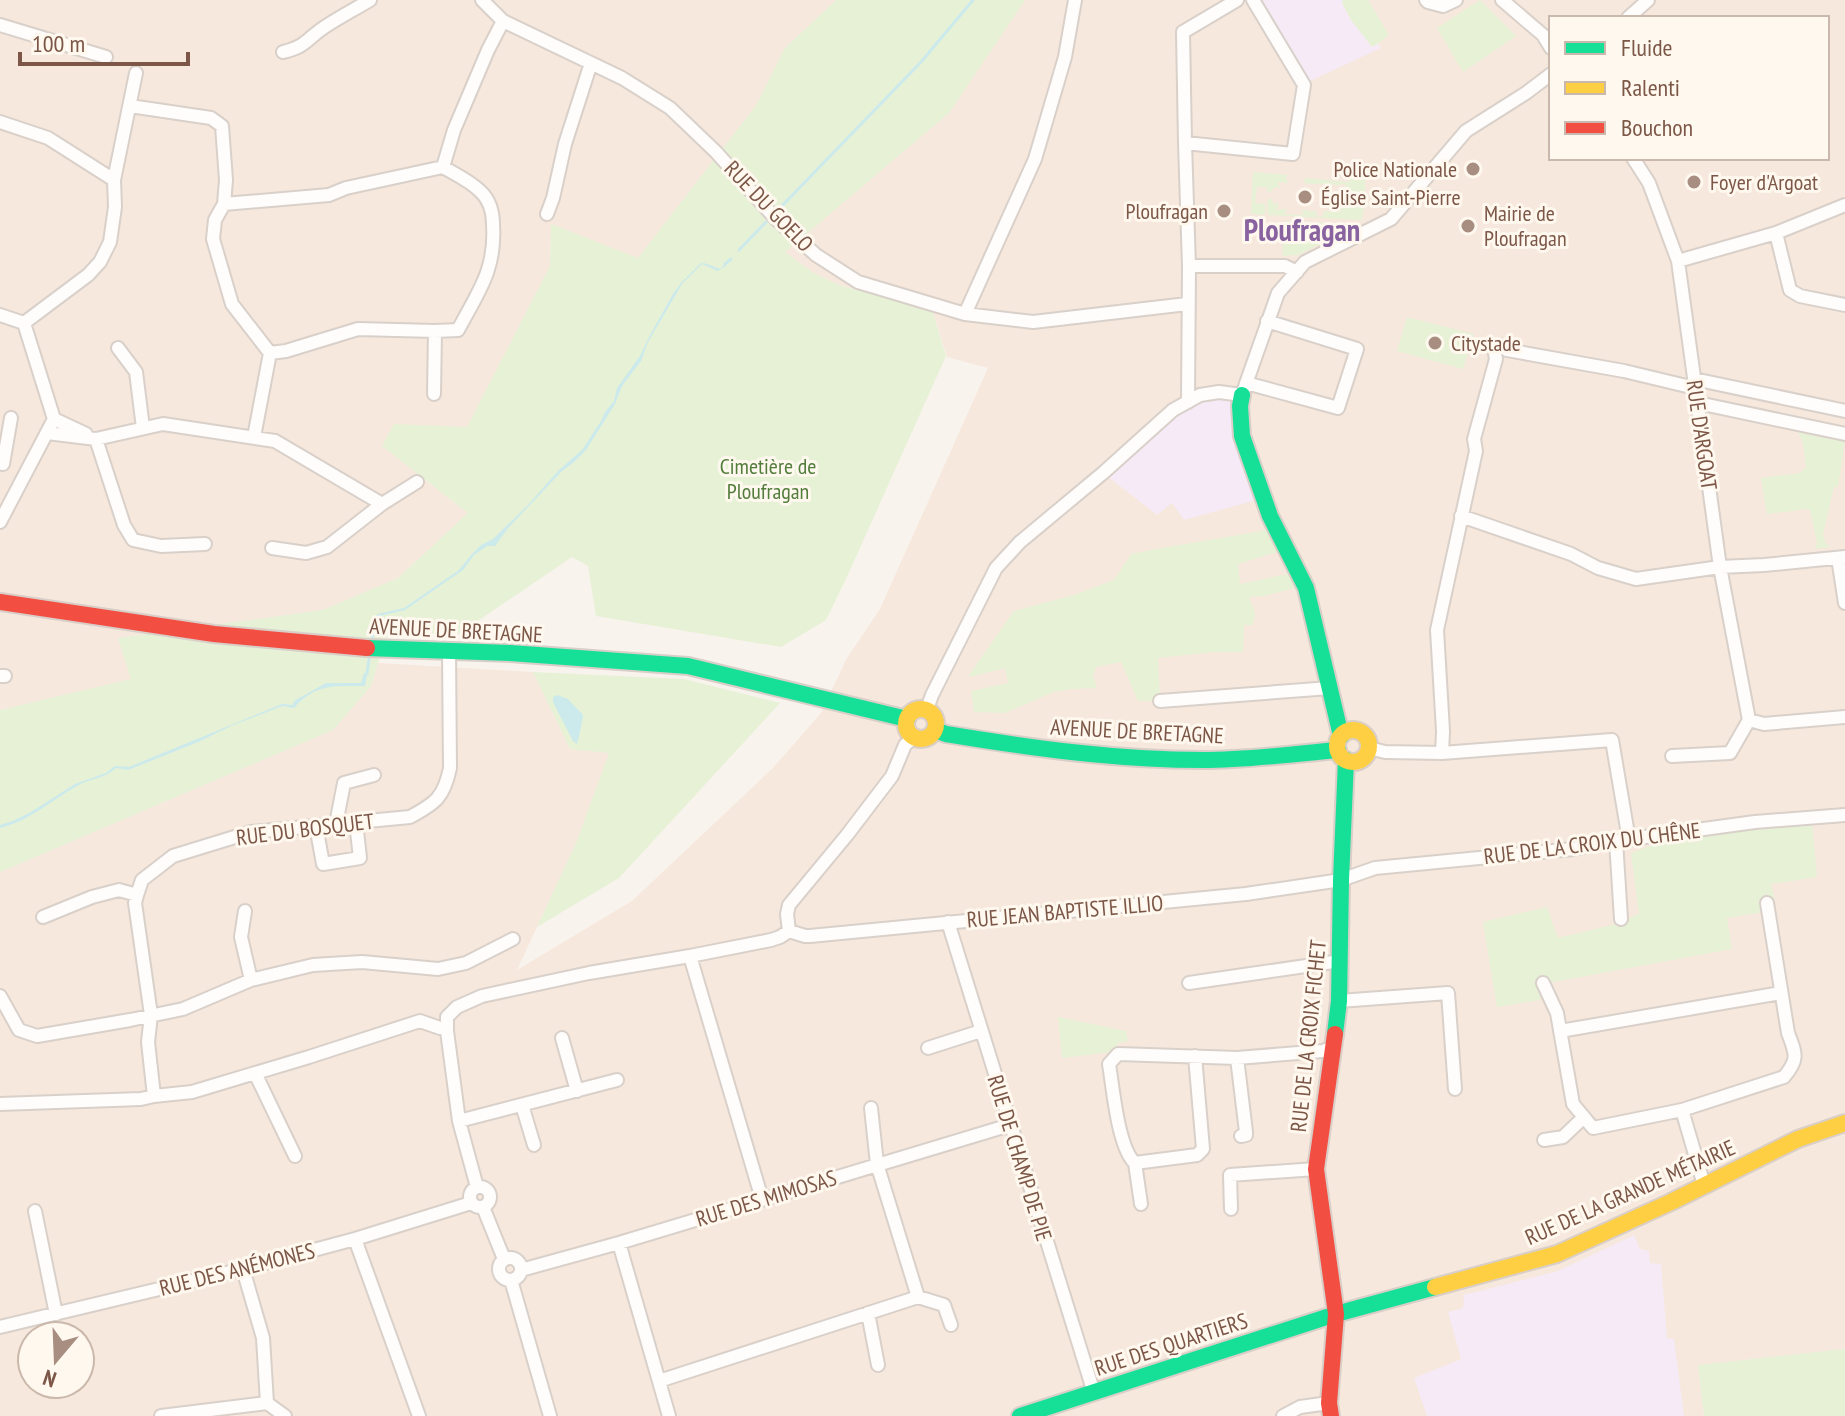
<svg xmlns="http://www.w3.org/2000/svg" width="1845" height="1416" font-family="'PT Sans Narrow',sans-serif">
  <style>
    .residential { fill: #f6e8dc; fill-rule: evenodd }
    .education { fill: #f5eaf5 }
    .green { fill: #e6f1d6 }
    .water { fill: #cceaec }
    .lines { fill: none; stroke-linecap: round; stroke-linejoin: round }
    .stream { stroke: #cceaec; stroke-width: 3 }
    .street-casing { stroke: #d9d0ca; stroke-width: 16 }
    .fast-casing { stroke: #d9cfc8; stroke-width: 20 }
    .slow-casing { stroke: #d9cfc8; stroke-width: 20 }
    .jam-casing { stroke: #d9cfc8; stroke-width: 20 }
    .street { stroke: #fefdfc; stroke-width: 12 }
    .fast { stroke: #16e098; stroke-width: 16 }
    .slow { stroke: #ffcf43; stroke-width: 16 }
    .jam { stroke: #f24e42; stroke-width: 16 }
    .poi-dot { fill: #a88e81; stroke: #fff8ef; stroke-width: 3 }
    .labels { text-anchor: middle; stroke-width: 6; stroke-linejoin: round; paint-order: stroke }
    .poi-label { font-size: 22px; fill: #7c5747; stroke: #fff8ef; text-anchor: start }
    .street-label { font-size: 22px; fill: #7c5747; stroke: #fff8ef }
    .park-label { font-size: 22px; fill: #527d3b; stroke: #fff8ef }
    .district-label { font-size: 30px; font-weight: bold; fill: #88639f; stroke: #fff8ef }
  </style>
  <rect width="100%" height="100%" fill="#f9f3ed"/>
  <path class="residential" d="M0,0H836L784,49L757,104L638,259L551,224L550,266L467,428L382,446L468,513L398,578L323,610L118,638L132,679L0,710Z
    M1025,0H1845V1349L1698,1365L1704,1416H0V872L333,730L371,686L378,663L533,672L570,749L610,753L577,841L517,970L632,901L773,768L821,713L847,658L880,609L988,368L947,357L932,310L839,285L812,272L784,252L949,113ZM1551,18H1827V158H1551ZM32,1336H80V1384H32Z"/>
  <path class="education" d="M1260,0H1350L1381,48L1308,82Z
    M1228,393L1240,406L1264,498L1184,520L1172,503L1157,515L1103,473L1188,402Z
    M1634,1235L1640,1249L1649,1251L1650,1263L1661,1264L1667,1338L1674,1339L1684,1416H1427L1414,1378L1461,1359L1448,1312L1463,1308L1464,1295L1558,1271Z"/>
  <path class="green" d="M836,0H1025L949,113L785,252L812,272L839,285L932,310L946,356L846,579L826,620L781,647L596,616L588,566L572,557L457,635L390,631L378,663L371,686L333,730L0,872V710L131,679L118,638L323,610L398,578L468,513L382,446L394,424L467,427L550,266L551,224L638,258L757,104L784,49Z
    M1343,0H1368L1389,35C1383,39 1379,44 1372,47L1351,20L1342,3Z
    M1480,0L1516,36L1463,72L1437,28Z
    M1253,172L1288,175L1286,178L1288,183L1278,182L1280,188L1275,187L1270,192L1267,191V187H1257L1255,203L1265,204V215L1251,214Z
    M1350,174L1365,176V193L1353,191L1349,193L1348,190L1345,193V183L1342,185L1341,183L1340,185H1335L1334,183L1333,185H1327L1326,183V184H1320L1319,182L1318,184H1311V182L1310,184L1304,183L1305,178L1349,182Z
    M1267,199H1271L1274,204L1279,203L1278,207L1276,209L1279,211V209H1287L1285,214L1303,215L1302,210H1309V212L1316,211L1317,217L1323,216L1324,211L1340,212L1344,203L1351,204L1352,206H1364L1362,220L1268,215Z
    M1285,221L1352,224L1355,226L1298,255L1282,256Z
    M1407,317L1474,334L1463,369L1397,351Z
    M1795,430L1845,440L1838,487H1834L1823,534L1825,542L1830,547L1815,549L1817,543L1810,510L1807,509L1767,514L1761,478L1800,473L1806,467C1804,455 1805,438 1795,430Z
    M1276,528L1287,549L1238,564L1240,584L1298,572L1305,585L1264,596L1249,597L1255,613L1253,625H1244L1243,652H1214L1158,658L1160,701H1138L1121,662L1096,667L1093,676L1097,688L1072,689L1054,692L1005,713L974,712L971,691L1008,683L1005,668L970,677L969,675L1014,611L1074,595L1114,580L1131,554C1179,544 1228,538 1276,528Z
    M533,672L684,679L780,703L619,878L537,927L577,841L609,753L570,749Z
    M1812,823L1817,877L1771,884L1775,901L1763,912L1727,918L1732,949L1553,982L1539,1000L1497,1007L1483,922L1547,907L1558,938L1612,925L1639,914L1631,853C1683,831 1755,828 1812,823Z
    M1058,1017L1126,1031L1128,1041L1117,1043L1119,1051L1062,1058Z
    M1845,1349V1416H1704L1698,1365Z"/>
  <path class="water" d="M704,263L720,269L725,264L727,265L718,271L702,264L682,284L648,342L641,361L622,386L615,404L586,450L574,462L562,471L509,527L495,546H487L474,555L463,570L405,610L379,616L376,625H374L376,616L378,614L404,608L459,570L472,554L481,545L493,539L528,505L559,470L582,450L601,421L605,412L614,401L617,388L622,381L640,356L649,337L673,294L681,283L700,264Z
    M364,673L367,674L365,686C336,686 315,683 294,708L282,706L231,726L198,742L128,770L116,768C105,779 90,778 77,786C52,800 29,821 0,828V825L13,821L31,812L75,784L106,773L115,766L129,767L282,704L293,705L294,701L326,683H361Z
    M557,695L568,699L583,715C583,718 578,742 577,744L573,741L553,702V697Z"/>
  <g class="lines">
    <path class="stream" d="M779,209L921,62L973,0
      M739,250L766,222
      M725,264L731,259
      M372,639L374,625
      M367,674L369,659"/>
    <defs>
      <path id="street" d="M482,0L503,21L622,78L670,108L716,152L775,218L816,255L858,282L965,314L1033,322L1187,304
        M1426,0L1428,2L1443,6L1456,0
        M1502,0L1543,35L1551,48
        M1628,18L1648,0
        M0,25L106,57
        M283,52C308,46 307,38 326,26C340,17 355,9 370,0
        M130,106L211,118L222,126L226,180L224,204L215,220L213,239L232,304L270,353L254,437
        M0,122L48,138L114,180
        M1185,143L1183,32L1237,0
        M1633,158L1649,183L1678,261L1720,567L1749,720
        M224,204L329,195L346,188L443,167
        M547,214L553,198L565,144L591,63
        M1776,233L1790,290L1800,296L1845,305
        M1678,261L1776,233L1845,205
        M1189,266H1285L1297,272
        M965,314L1035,159L1065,57L1075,0
        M0,315L24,323L54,419L0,522
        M24,323L88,275L100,262L110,242L115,207L114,180L136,73
        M118,348L136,372L143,428
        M270,353L286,351L358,329L435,331L458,330C478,292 496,270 493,225C493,212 490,200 480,191C470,181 455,174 443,167L454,130L488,50L503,21
        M1694,379L1845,411
        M1246,383L1338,408L1357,349L1267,321
        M434,394L435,331
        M1188,402L1189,266L1185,143L1293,154L1304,85L1253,0
        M1698,403L1845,434
        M54,419L86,434
        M47,433L96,439L163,424L275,441L382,504
        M96,439L124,525L133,540L161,546L205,544
        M3,464L11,418
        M1461,516L1571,554L1598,568L1636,579L1720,567L1764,565L1845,557
        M272,548L306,553L327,547L382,504L417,482
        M1838,558L1845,603
        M0,676H5
        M1160,701L1330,688
        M927,709L932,695L996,568L1020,542L1103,473L1173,410L1200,395L1219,392L1242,395L1278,293L1305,262L1391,219L1466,131L1526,93L1551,74
        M1369,748L1385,752L1442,753L1612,740L1629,840
        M1442,753L1443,731L1437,630L1476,451L1474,439L1496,359L1494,348L1500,345L1507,350L1624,371L1695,388
        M1672,756L1730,753L1749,720L1764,724L1845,717
        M336,824L344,783L374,775
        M316,826L323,864L360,858L356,822
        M1616,841L1621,919
        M137,895L135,903L151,1015L148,1042L154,1096
        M245,911L241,937L251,980
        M43,917L92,897L119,890L137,895L142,880L173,856L251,832L410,817C436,803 444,797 450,768L449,652
        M948,922L1094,1393
        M789,931L805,936H810L1246,894L1341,880L1375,868L1573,849L1616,841L1755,822L1845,815
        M789,931L787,914L789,905L847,835L892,776L905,745L914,737
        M690,956L762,1199
        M1189,983L1340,961
        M1543,983L1557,1013L1573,1104L1593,1128L1682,1110L1784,1077C1799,1059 1796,1054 1788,1033L1767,903
        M0,996L19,1030L37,1036L130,1020L183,1009L251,980L313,965L362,962L438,969L466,963L513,939
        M1339,1001L1448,993L1455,1089
        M1560,1031L1781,993
        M562,1038L577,1091
        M928,1048L981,1031
        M1195,1056L1203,1149L1197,1155L1135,1163C1118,1148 1113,1088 1109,1064L1118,1054L1237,1058L1323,1051L1333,1047
        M1237,1058L1246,1132V1135L1241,1136
        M255,1073L295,1156
        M0,1104L141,1099L154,1096L192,1092L309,1057L420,1021L440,1028H447
        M522,1105L534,1145
        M1682,1110L1704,1185
        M459,1121L617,1080
        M1544,1140L1563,1137L1584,1117
        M1135,1163L1141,1204
        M470 1197a10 10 0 1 1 20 0a10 10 0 1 1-20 0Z
        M477,1187L459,1121L447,1031V1017L457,1007L482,996L589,973L690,956L771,940L780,937L789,931
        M483,1207L504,1259
        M1231,1209L1230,1175L1316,1169
        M35,1211L56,1314
        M355,1239L419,1416
        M619,1243L669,1416
        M499 1269a11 11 0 1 1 22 0a11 11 0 1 1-22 0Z
        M521,1270L619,1243L1010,1125
        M511,1280L550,1416
        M918,1297L944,1305L951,1325
        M868,1313L878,1365
        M0,1327L243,1269L355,1239L471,1203
        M659,1381L918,1297L877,1164L871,1108
        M267,1403L285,1416
        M161,1416L267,1403L263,1338L243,1269
        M1283,1416L1300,1407L1329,1403"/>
      <path id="fast" d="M1242,395L1240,406L1242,436L1270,516L1306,588L1341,736
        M367,648L510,653L688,666L907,719
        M935,730L946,734C1031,748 1116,760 1203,760C1248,760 1293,754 1338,750
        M1335,1034L1339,1001L1341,880L1346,760
        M1020,1416L1336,1314L1435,1287"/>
      <path id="slow" d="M906 724a15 15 0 1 1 30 0a15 15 0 1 1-30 0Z
        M1337 746a16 16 0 1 1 32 0a16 16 0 1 1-32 0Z
        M1435,1287L1557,1254L1671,1202L1798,1139L1845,1123"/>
      <path id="jam" d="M0,602L214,634L367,648
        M1331,1416L1329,1403L1336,1314L1316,1169L1335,1034"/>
    </defs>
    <use href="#street" class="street-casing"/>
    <use href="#fast" class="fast-casing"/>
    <use href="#slow" class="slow-casing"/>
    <use href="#jam" class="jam-casing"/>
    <use href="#street" class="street"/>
    <use href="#fast" class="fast"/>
    <use href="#slow" class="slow"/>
    <use href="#jam" class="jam"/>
  </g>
  <g class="poi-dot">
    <circle cx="1473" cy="169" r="8"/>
    <circle cx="1694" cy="182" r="8"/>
    <circle cx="1305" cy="197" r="8"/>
    <circle cx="1224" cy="211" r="8"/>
    <circle cx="1468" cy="226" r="8"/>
    <circle cx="1435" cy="343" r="8"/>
  </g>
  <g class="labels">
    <g class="poi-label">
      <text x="1457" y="177" text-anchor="end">Police Nationale</text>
      <text x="1710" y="190">Foyer d'Argoat</text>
      <text x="1321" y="205">Église Saint-Pierre</text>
      <text x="1208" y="219" text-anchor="end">Ploufragan</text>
      <text x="1484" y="221">Mairie de<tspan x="1484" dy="25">Ploufragan</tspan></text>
      <text x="1451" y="351">Citystade</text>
    </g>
    <g class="street-label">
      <text transform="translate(769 206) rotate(46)" y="8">RUE DU GOELO</text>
      <text transform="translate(1702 435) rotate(82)" y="8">RUE D'ARGOAT</text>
      <text transform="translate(456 630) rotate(3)" y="8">AVENUE DE BRETAGNE</text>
      <text transform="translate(1137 731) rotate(3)" y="8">AVENUE DE BRETAGNE</text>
      <text transform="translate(305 829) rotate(-7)" y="8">RUE DU BOSQUET</text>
      <text transform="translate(1592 843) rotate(-7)" y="8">RUE DE LA CROIX DU CHÊNE</text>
      <text transform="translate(1065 911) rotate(-5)" y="8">RUE JEAN BAPTISTE ILLIO</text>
      <text transform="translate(1308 1036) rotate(-84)" y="8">RUE DE LA CROIX FICHET</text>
      <text transform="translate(1020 1158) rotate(73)" y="8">RUE DE CHAMP DE PIE</text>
      <text transform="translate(1630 1192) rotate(-24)" y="8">RUE DE LA GRANDE MÉTAIRIE</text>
      <text transform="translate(766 1198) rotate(-17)" y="8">RUE DES MIMOSAS</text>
      <text transform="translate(237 1269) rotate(-14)" y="8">RUE DES ANÉMONES</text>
      <text transform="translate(1171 1344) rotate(-18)" y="8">RUE DES QUARTIERS</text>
    </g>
    <g class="park-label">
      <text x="768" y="474">Cimetière de<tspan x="768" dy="25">Ploufragan</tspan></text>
    </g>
    <g class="district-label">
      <text x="1302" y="241">Ploufragan</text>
    </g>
  </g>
  <rect x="1549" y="16" width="280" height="144" fill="#fff8ef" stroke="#cbb8ac" stroke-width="2"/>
  <rect x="1565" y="42" width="40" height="12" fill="#16e098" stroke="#cbb8ac" stroke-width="2"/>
  <text x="1621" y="56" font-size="24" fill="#7c5747">Fluide</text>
  <rect x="1565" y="82" width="40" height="12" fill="#ffcf43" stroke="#cbb8ac" stroke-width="2"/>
  <text x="1621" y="96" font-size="24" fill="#7c5747">Ralenti</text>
  <rect x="1565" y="122" width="40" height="12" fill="#f24e42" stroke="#cbb8ac" stroke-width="2"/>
  <text x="1621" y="136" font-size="24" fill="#7c5747">Bouchon</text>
  <g transform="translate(56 1360) rotate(199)"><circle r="38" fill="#fff8ef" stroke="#cbb8ac" stroke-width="2"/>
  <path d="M0-6L14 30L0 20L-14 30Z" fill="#a88e81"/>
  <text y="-12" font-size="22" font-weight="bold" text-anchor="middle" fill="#7c5747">N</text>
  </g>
  <path d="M20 52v12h168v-12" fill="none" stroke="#7c5747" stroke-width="4"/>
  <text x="32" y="52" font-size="24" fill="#7c5747" stroke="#fff8ef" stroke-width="6" paint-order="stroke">100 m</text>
</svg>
